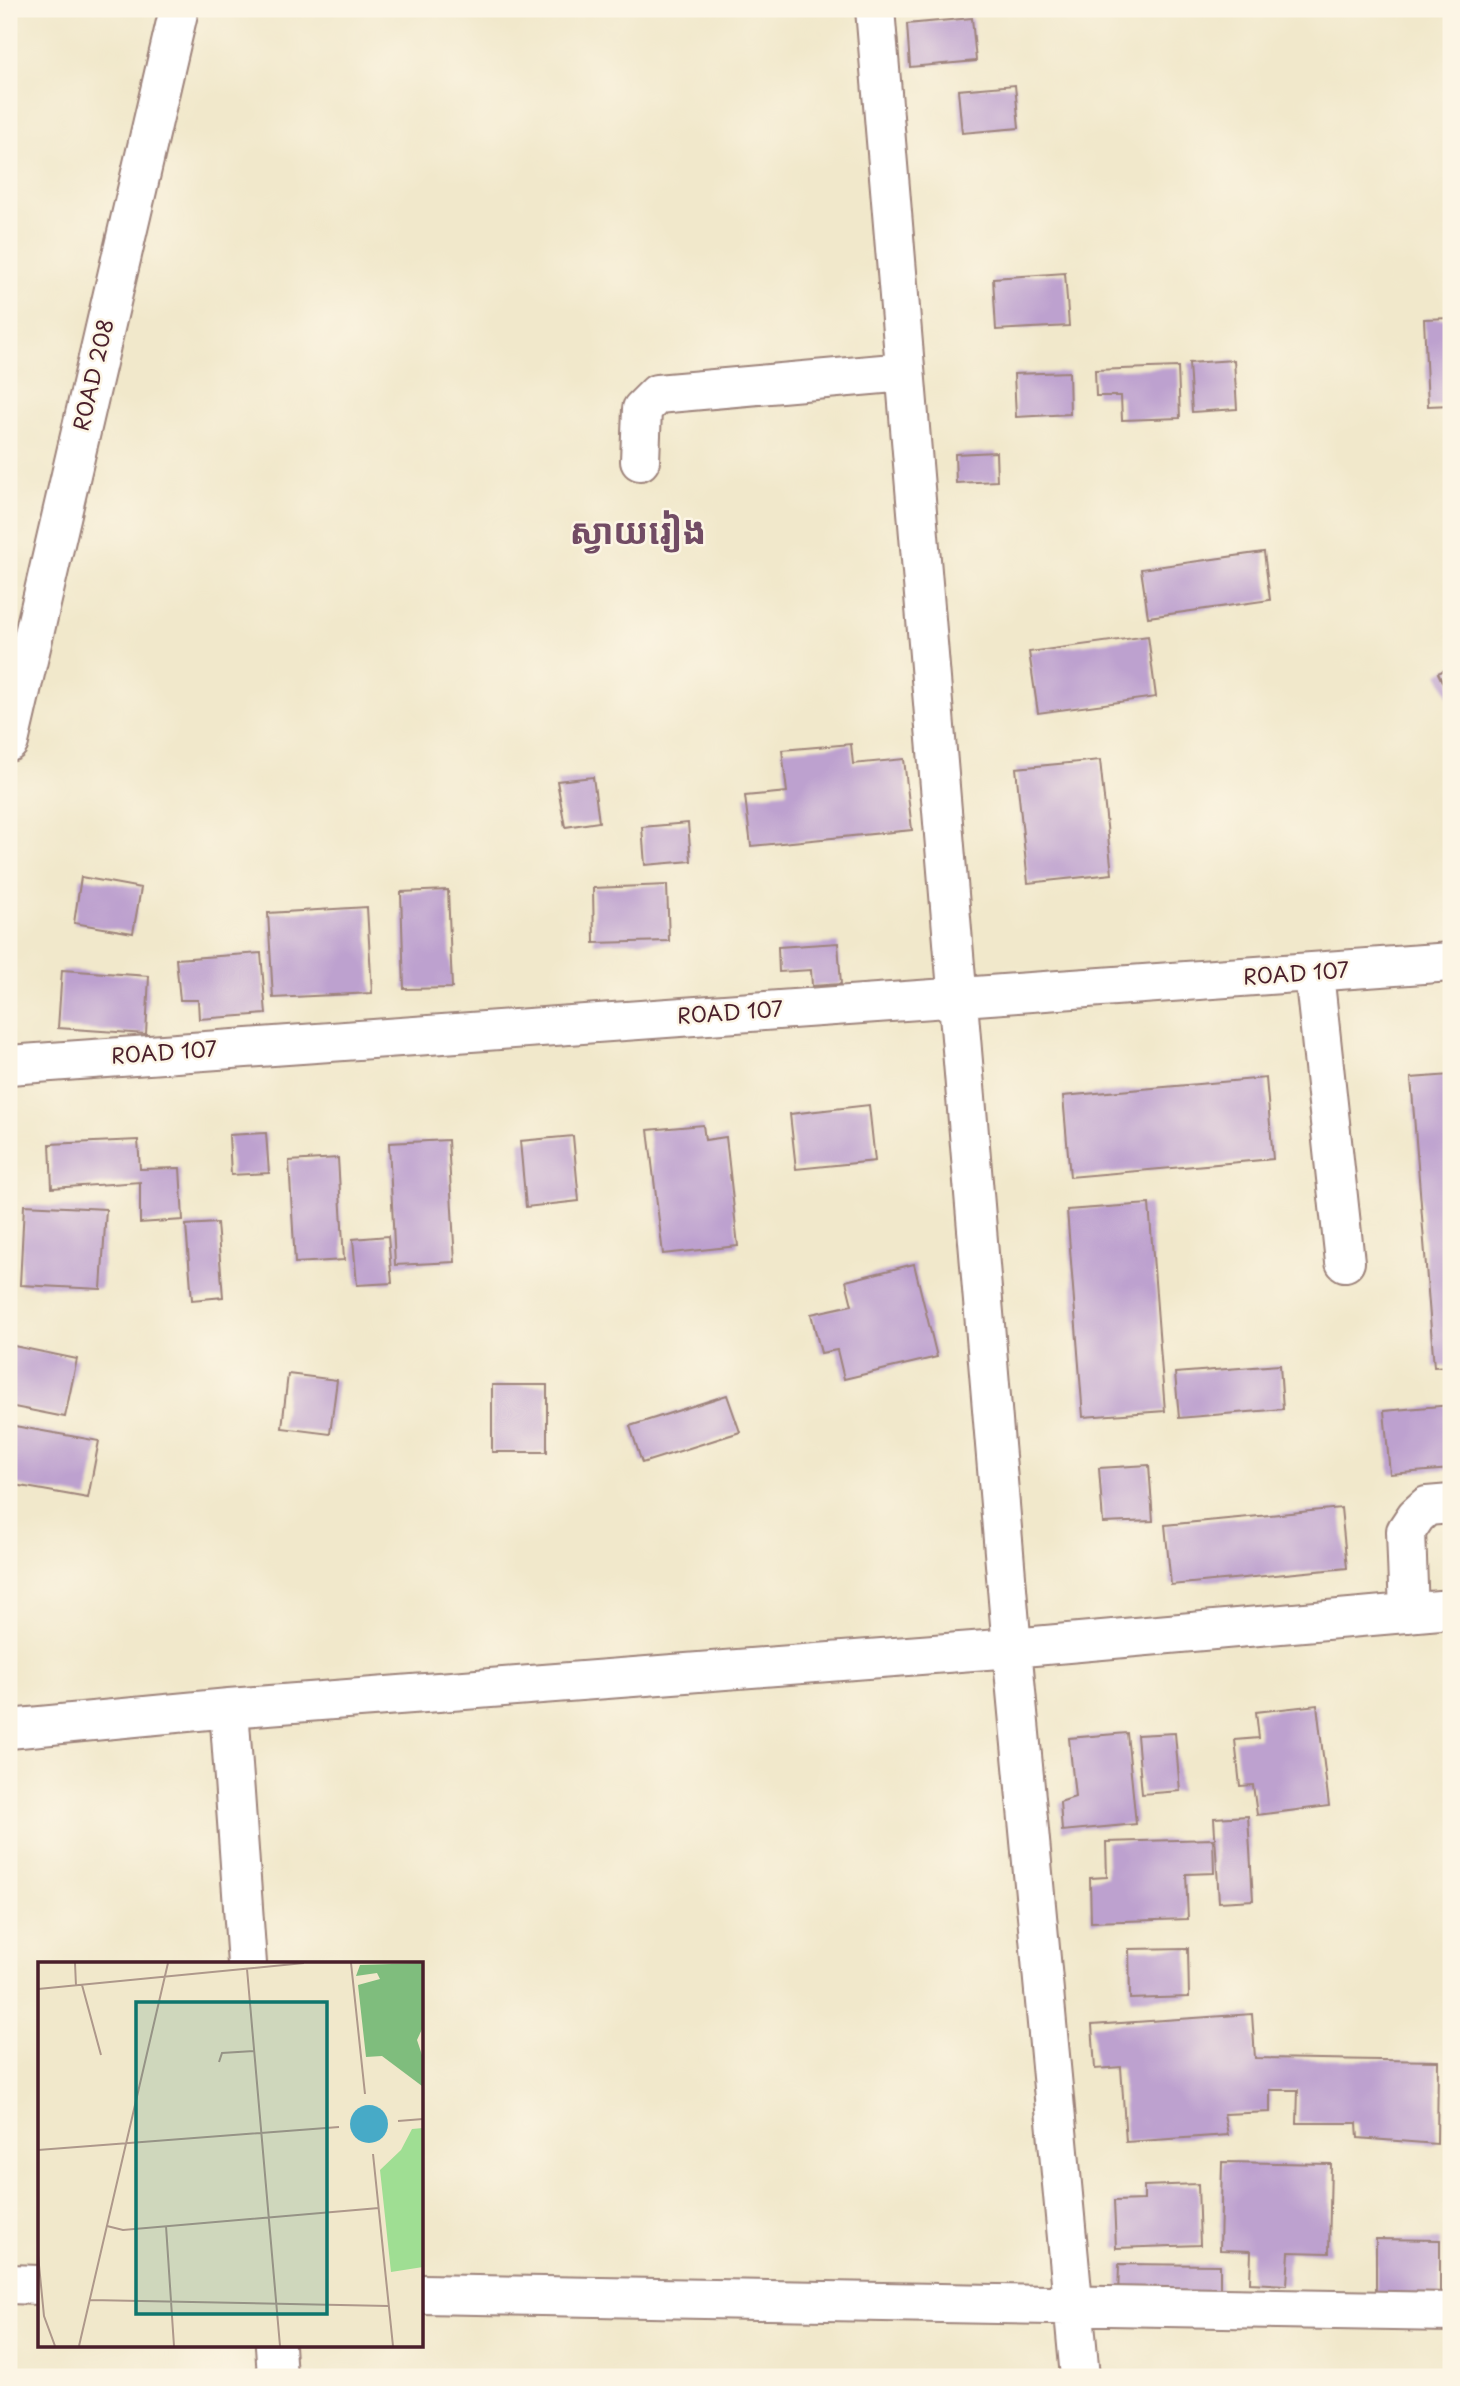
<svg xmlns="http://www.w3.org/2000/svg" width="1460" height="2386" font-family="'Playpen Sans','Noto Sans Khmer',sans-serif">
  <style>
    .building { fill: #bda1cf }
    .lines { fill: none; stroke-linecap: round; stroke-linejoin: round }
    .minor-casing { stroke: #9e847b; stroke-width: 42 }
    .minor { stroke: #fff; stroke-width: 38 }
    .labels { text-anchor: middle; stroke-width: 5; stroke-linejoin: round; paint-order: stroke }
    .street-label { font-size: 21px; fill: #4a1f2b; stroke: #fcf5e5 }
    .town-label { font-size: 35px; font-weight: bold; fill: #724c64; stroke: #fcf5e5 }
    .inset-road { fill: none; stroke: #ae988b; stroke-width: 2 }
    .view { fill: #0f766e; fill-opacity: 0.15; stroke: #0f766e; stroke-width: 3.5 }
    .inset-edge { fill: none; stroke: #4a1f2b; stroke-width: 3.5 }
  </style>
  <rect width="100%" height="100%" fill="#fcf5e5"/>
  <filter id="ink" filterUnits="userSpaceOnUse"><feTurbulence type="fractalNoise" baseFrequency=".0143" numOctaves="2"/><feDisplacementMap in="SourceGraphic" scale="14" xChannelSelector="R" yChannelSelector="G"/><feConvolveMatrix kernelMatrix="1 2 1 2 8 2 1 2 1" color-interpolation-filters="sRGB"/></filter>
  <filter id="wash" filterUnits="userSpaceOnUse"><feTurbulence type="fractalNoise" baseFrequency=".00686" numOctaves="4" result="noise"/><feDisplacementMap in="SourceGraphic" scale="28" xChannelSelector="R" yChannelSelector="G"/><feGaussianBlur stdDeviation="1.57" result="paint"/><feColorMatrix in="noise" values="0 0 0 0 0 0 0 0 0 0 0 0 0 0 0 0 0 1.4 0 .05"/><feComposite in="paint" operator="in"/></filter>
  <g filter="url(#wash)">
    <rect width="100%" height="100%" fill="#f1e8cb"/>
    <g id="blocks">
      <path class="building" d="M972,18L976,61L910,67L907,24Z
        M1015,85L1019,128L962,133L958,90Z
        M1065,273L1069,326L996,330L993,278Z
        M1451,318V405L1428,406L1424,319Z
        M1234,360L1237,409L1192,412L1189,363Z
        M1178,367L1180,418L1122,420L1121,396H1096L1095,370Z
        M1069,372L1070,414L1016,417L1014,374Z
        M996,452L997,481L956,483L955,454Z
        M1264,552L1270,600L1148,617L1141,569Z
        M1148,636L1156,697L1038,713L1029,652Z
        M1451,667V701L1438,673Z
        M851,744L853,764L904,759L912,830L751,846L745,796L787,792L782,750Z
        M1100,760L1112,874L1028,883L1016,768Z
        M593,777L599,822L565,827L557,781Z
        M688,823L691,861L645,865L642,827Z
        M81,877L141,888L133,933L74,923Z
        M667,885L669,941L594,943L593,888Z
        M448,890L452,988L404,989L401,892Z
        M367,907L372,993L273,998L268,913Z
        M838,943L841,984L812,986L811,970L779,972L778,947Z
        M261,953L266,1014L199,1019L198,1000H180L176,959Z
        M62,970L149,976L146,1034L58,1028Z
        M1451,1075V1366L1434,1367L1411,1078Z
        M1266,1078L1273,1159L1070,1177L1063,1096Z
        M869,1105L875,1161L796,1169L790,1114Z
        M703,1125L705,1140L726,1137L738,1246L663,1254L648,1130Z
        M266,1133L269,1173L231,1175L229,1135Z
        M573,1136L579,1201L526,1207L520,1141Z
        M138,1140L140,1169L180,1168L183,1220L140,1223V1182L52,1188L50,1144Z
        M448,1140L455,1262L395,1265L389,1143Z
        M338,1158L344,1260L295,1263L289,1161Z
        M1149,1204L1165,1411L1083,1417L1067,1210Z
        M24,1205L106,1209L101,1289L20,1285Z
        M217,1223L223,1297L192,1300L186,1225Z
        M388,1236L392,1283L357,1285L353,1239Z
        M914,1264L937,1357L844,1379L837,1350L821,1353L811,1314L852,1305L846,1281Z
        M9,1345L77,1359L65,1417L9,1406Z
        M1280,1365L1283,1409L1179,1418L1175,1373Z
        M288,1374L337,1380L330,1434L282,1428Z
        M492,1385H547V1452H492Z
        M727,1395L740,1432L642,1463L630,1426Z
        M1451,1405V1469L1390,1474L1384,1411Z
        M9,1425L99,1441L88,1498L9,1484Z
        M1149,1465L1153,1521L1103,1523L1099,1468Z
        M1341,1508L1347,1568L1171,1585L1165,1525Z
        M1317,1705L1329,1806L1257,1815L1253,1785L1240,1786L1235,1740L1259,1738L1256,1712Z
        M1127,1733L1136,1824L1062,1831L1060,1802L1075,1797L1069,1738Z
        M1175,1733L1180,1791L1142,1794L1137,1735Z
        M1248,1816L1253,1900L1219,1902L1214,1818Z
        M1213,1839L1214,1873L1186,1874L1188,1919L1091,1922L1090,1878L1107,1877L1106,1842Z
        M1188,1948L1189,1997L1130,1999L1129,1949Z
        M1252,2014L1255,2058L1438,2061L1437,2144L1358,2138L1357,2123H1297L1298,2090H1270V2112L1224,2114L1228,2135L1126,2142L1121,2067L1095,2069L1092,2025Z
        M1222,2162L1331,2164L1329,2253L1289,2252L1287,2285L1250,2283L1251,2251L1220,2250Z
        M1198,2184L1200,2245L1116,2248L1114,2201L1144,2200V2186Z
        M1376,2239L1440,2240V2307L1376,2306Z
        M1119,2264L1220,2265V2299L1118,2298Z"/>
    </g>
  </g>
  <g filter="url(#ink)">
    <use href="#blocks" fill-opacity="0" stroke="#9e847b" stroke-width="2"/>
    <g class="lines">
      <defs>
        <path id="minor" d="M875,9L1012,1648L1080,2377
          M640,461L642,409L657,394L905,372
          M9,742L179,9
          M1314,973L1345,1262
          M9,1065L1451,962
          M1409,1613L1406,1531L1416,1516L1427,1506L1451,1504
          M229,1708L247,1964
          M9,1729L229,1708L1012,1648L1451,1609
          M9,2284L40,2285
          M422,2294L1451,2312
          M275,2346L277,2377"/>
      </defs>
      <use href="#minor" class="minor-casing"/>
      <use href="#minor" class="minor"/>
    </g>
  </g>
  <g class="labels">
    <g class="street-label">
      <text transform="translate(94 375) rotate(-77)" y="7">ROAD 208</text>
      <text transform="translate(1296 974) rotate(-4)" y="7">ROAD 107</text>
      <text transform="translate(730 1013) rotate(-4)" y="7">ROAD 107</text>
      <text transform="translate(164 1053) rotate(-4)" y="7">ROAD 107</text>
    </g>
    <g class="town-label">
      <text x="638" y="544">ស្វាយរៀង</text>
    </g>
  </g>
  <g transform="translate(38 1962)">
    <rect width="385" height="385" fill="#f1e8cb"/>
    <path d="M385,166V305L353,310L342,208L363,188L374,167Z" fill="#9fde93"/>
    <path d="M385,1V65L379,78L385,96L384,124L344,94L328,95L320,23L342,17L339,11L318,14L322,3Z" fill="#7fbd7d"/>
    <path d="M312 162a19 19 0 1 1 38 0a19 19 0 1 1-38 0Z" fill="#47aac7"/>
    <path class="inset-road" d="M37,1L38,24M313,1L327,132M209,7L242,384M44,23L63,93M0,27L266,1M181,100L184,91L216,89M360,159L385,157M0,188L301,165M335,192L355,384M69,264L85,268L341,246M128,264L136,384M0,293L6,354L17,384M52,338L351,344M41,384L130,1"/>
    <path class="view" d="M98,40H289V352H98Z"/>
    <rect width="385" height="385" class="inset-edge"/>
  </g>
  <rect width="1460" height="2386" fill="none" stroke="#fcf5e5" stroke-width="35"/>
</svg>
